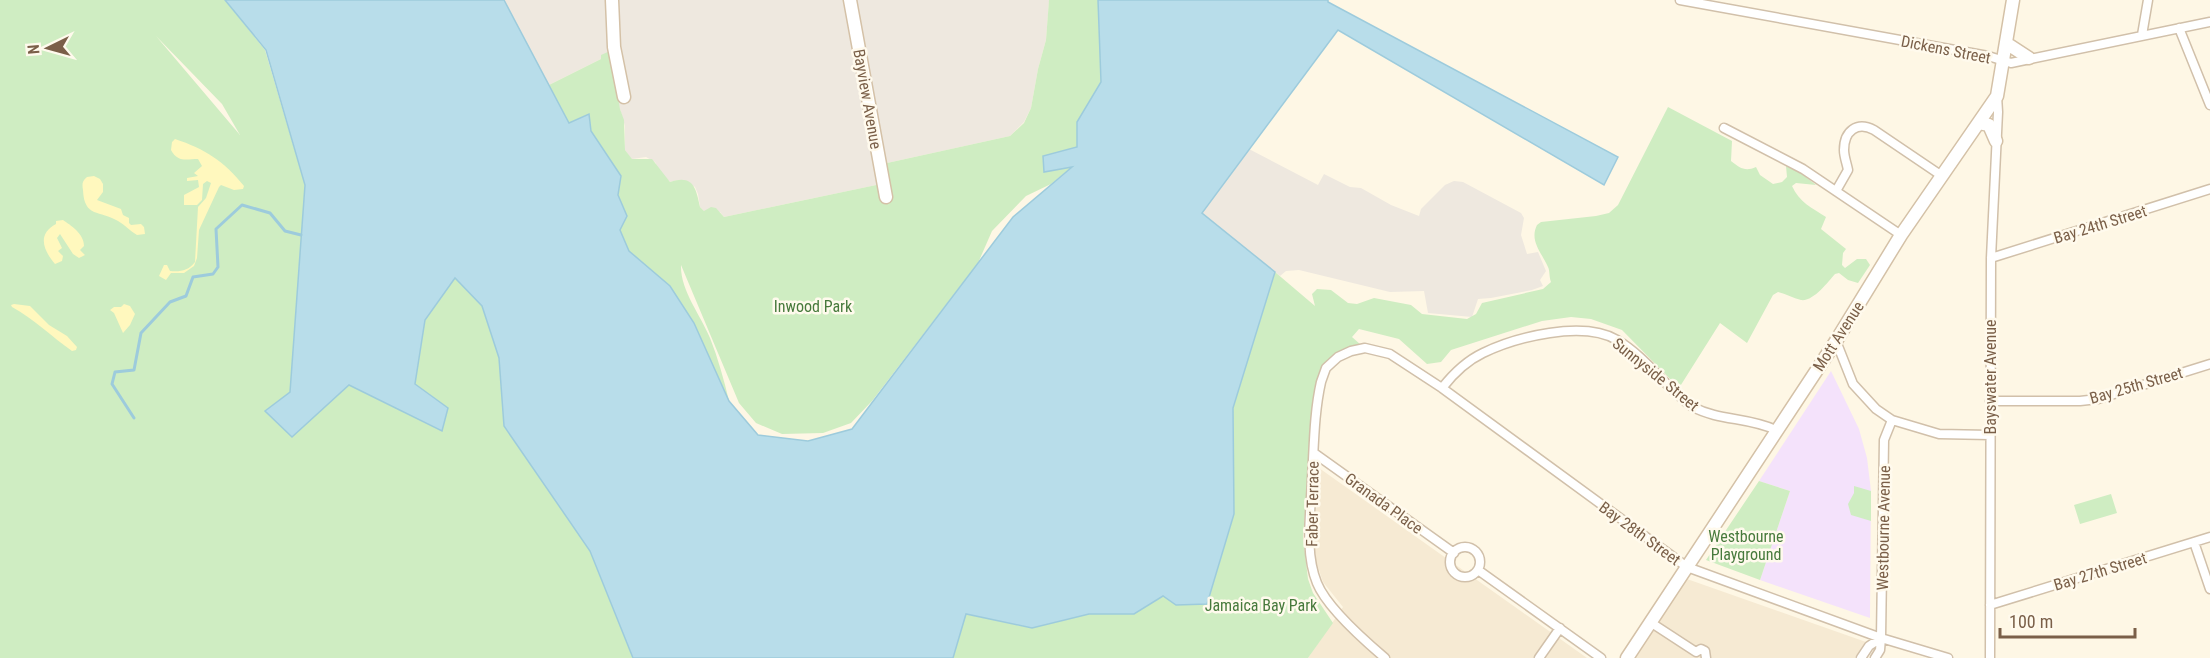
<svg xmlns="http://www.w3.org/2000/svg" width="2210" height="658" font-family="'Roboto Condensed',sans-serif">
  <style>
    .residential { fill: #f6ead3 }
    .industrial { fill: #eee8df }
    .education { fill: #f4e2fb }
    .green { fill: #cfedc2; fill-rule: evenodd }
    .sand { fill: #fff8be }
    .water { fill: #b8ddea; stroke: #9dcbdc; stroke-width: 1.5 }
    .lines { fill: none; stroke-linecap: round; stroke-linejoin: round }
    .stream { stroke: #9dcbdc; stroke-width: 3 }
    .street-casing { stroke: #d1c0aa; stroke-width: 11 }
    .secondary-casing { stroke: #d4c1a7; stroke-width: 15 }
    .street { stroke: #fff; stroke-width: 8 }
    .secondary { stroke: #fff; stroke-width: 12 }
    .labels { text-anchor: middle; stroke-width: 5; stroke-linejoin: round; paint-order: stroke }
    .street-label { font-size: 16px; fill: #7a5f48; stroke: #fffaed }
    .park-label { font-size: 16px; fill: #477a3c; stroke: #fffaed }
  </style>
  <rect width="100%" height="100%" fill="#fef7e5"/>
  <path class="residential" d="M1319,468L1587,658H1308L1343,607L1323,582L1316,561L1314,540Z
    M1687,579L1866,642L1855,658H1635Z"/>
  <path class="industrial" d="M504,0H1049V1L1046,40L1038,69L1031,108L1024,122L1010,136L878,165L881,184L724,217L720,212L704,211L700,207L698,194L695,187L687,181L678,180L670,182L658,169L655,162L646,157L632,159L629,156L625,150V126L620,109L601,59L549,85Z
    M1249,149L1318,185L1324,174L1350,187L1361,188L1391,205L1419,216L1421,209L1445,185L1454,181L1463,182L1521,213L1524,218L1521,235L1527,254L1538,252L1546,271L1540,280L1543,286L1532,290L1491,298L1478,299L1472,317L1428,313L1424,291L1390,292L1299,270L1286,271L1280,276L1202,213Z"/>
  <path class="education" d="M1831,371L1859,429L1867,458L1871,491L1870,618L1760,580L1790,491L1759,481Z"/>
  <path class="green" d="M0,0H225L265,50L305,185L290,392L265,411L292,437L349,384L448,408L415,384L425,320L455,278L482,305L499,358L504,426L590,551L633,658H0ZM156,36L222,104L240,135Z
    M1049,0H1098L1101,82L1077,122V147L1073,166L1051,184L1026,196L992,231L978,263L872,401L851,423L823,433L782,434L756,423L739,403L681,265C680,290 700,314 710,338C718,358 724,380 729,401L694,323L670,287L629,251L620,230L627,216L618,195L621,176L591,131L589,114L569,123L549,85L601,59V55L610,51L620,109L624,120L625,150L632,159H652L670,182C694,174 696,189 700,207L704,211L711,207L716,208L724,217L881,184L878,165L1010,136L1024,123L1031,108L1038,69L1046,40Z
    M1668,107L1732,141L1731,161C1740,168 1745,172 1756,167L1760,175L1773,184L1782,182L1787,177L1786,166L1802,174L1816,185L1796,183L1792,186C1799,202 1812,208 1826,217L1821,229L1846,249L1843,253L1842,265L1845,268L1857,259H1866L1870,265L1858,283L1848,280L1839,273L1835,274C1828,282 1813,302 1801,300C1793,298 1786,294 1778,292L1773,295L1747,343L1720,323L1679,388L1622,330L1591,319L1571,317L1542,321L1451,350L1441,362L1427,364L1399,339L1359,329L1352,337L1361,345L1322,369L1315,385L1303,537L1308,579L1313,593L1333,623L1308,658H953L965,614L1032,628L1089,614H1134L1163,596L1234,514L1233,408L1275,272L1315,306L1312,294L1317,289L1331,290L1348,303L1357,304L1374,298L1411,305L1422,314L1467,319L1476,314L1482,303L1543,289L1551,282C1549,277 1550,271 1548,267C1542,253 1529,241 1537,225L1541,222L1596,216L1609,213L1618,205Z
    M1759,481L1790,491L1760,580L1706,560Z
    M1854,486L1871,491V521L1851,515L1848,504L1854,493Z
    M2111,494L2117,513L2080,524L2074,505Z"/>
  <path class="sand" d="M175,139C205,149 224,161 244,186L243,189L234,190L221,185L219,187L199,230L197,258L194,266L184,273H171L166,280L159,276L164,265H167L170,271C180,272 188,271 195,262L198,207L206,198L211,183L207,181L203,184L202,200L197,205H184V195L199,187L198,180L187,181V178L198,176L194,173L202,166L198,159C187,159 178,163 171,150L172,142Z
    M94,176L100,179L103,184V192L97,200L121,209L123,215L129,218V223L131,225L141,224L144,227L145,234L137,235C130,231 125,225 118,221C100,210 84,218 83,190C82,184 82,181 87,177Z
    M63,220C70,225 84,233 84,246L80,250L85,255L79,258L73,254L60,234L57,238L62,248L58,251L63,256L62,261L55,264C43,250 37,234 56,224V221Z
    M14,304L30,306L49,325L67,336L77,347L76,350L72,351C52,337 34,319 12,307L11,305Z
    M124,304L130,306L135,314L130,325L123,333L114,313L110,310L114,307H121Z"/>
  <path class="water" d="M225,0H504L569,123L589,114L591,131L621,176L618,195L627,216L620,230L629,251L670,286L694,323L729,401L758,435L808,441L852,429L1013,217L1072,167L1044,172L1043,156L1077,147V122L1101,82L1098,0H1328V2L1618,157L1604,185L1338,30L1202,213L1275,272L1233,408L1234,514L1207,604L1176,605L1163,596L1134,614H1089L1032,628L966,614L953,658H633L590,551L504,426L499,358L482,306L455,278L425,320L415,384L448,408L442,431L349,385L292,437L265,411L290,392L305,185L266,50Z"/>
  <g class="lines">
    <path class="stream" d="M134,418L112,384L115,372L134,370L141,333L170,302L186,296L193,277L213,274L218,267L216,229L242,205L270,213L285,231L301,235"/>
    <defs>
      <path id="street" d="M1680,0L1988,56L2011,63L2210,22
        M2179,28L2210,105
        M2142,35L2148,0
        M1724,128L1803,169L1901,235
        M1836,191L1848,170C1847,164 1844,157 1844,150C1844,131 1857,121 1874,130L1942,176
        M1991,258L2210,189
        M1836,341L1853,384L1876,409L1892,420L1939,434L1990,435
        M1442,388C1453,374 1466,361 1483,353C1516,337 1583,320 1617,340C1639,353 1656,374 1675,392C1681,397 1686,403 1693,407C1719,421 1749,417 1776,430
        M1990,401H2080L2098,399L2210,364
        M1314,453L1454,553
        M2194,542L2210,589
        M1450 562a15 15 0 1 1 30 0a15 15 0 1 1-30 0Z
        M1478,570L1601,658
        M1990,605L2210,537
        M1650,622L1696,652L1701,649L1705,651L1706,658
        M1385,658C1365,641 1327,608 1317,583C1304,551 1311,512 1312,478C1314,446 1314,413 1321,382L1326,368L1338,357L1351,351L1365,348L1390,354L1442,388L1687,567L1881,638L1948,658
        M1539,658L1560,628
        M1861,658L1869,646L1881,638
        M1875,658L1880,650L1881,638L1884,440L1892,420
        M1990,658L1991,258L1998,112L1997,96"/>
      <path id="secondary" d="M612,0L614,47L624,97
        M850,0L886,197
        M2006,43L2029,58
        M1979,123L1989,125L1996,141
        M1627,658L1836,341L1901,235L1997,96L2013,0"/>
    </defs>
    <use href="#street" class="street-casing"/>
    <use href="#secondary" class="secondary-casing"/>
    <use href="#street" class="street"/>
    <use href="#secondary" class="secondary"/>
  </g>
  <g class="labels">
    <g class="street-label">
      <text transform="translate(1946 49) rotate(11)" y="6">Dickens Street</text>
      <text transform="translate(868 99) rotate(80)" y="6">Bayview Avenue</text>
      <text transform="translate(2100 224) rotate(-17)" y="6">Bay 24th Street</text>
      <text transform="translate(1838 336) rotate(-57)" y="6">Mott Avenue</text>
      <text transform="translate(1656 374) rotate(39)" y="6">Sunnyside Street</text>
      <text transform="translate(1990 377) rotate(-90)" y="6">Bayswater Avenue</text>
      <text transform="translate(2136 385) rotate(-16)" y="6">Bay 25th Street</text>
      <text transform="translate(1384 503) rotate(36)" y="6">Granada Place</text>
      <text transform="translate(1312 504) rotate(-89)" y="6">Faber Terrace</text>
      <text transform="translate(1883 528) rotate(-89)" y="6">Westbourne Avenue</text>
      <text transform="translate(1640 533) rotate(36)" y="6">Bay 28th Street</text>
      <text transform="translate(2100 571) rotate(-17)" y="6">Bay 27th Street</text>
    </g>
    <g class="park-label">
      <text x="813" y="312">Inwood Park</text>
      <text x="1746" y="542">Westbourne<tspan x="1746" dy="18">Playground</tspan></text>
      <text x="1261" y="611">Jamaica Bay Park</text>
    </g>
  </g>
  <g transform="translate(48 48) rotate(265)" stroke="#fffaed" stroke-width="4.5" paint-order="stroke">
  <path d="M0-4.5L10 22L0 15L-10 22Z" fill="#7a5f48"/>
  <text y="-9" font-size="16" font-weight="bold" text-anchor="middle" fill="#7a5f48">N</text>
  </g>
  <path d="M2000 628v9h135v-9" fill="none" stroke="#7a5f48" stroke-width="3"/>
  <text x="2009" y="628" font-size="18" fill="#7a5f48" stroke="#fffaed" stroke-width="4.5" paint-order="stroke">100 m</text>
</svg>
